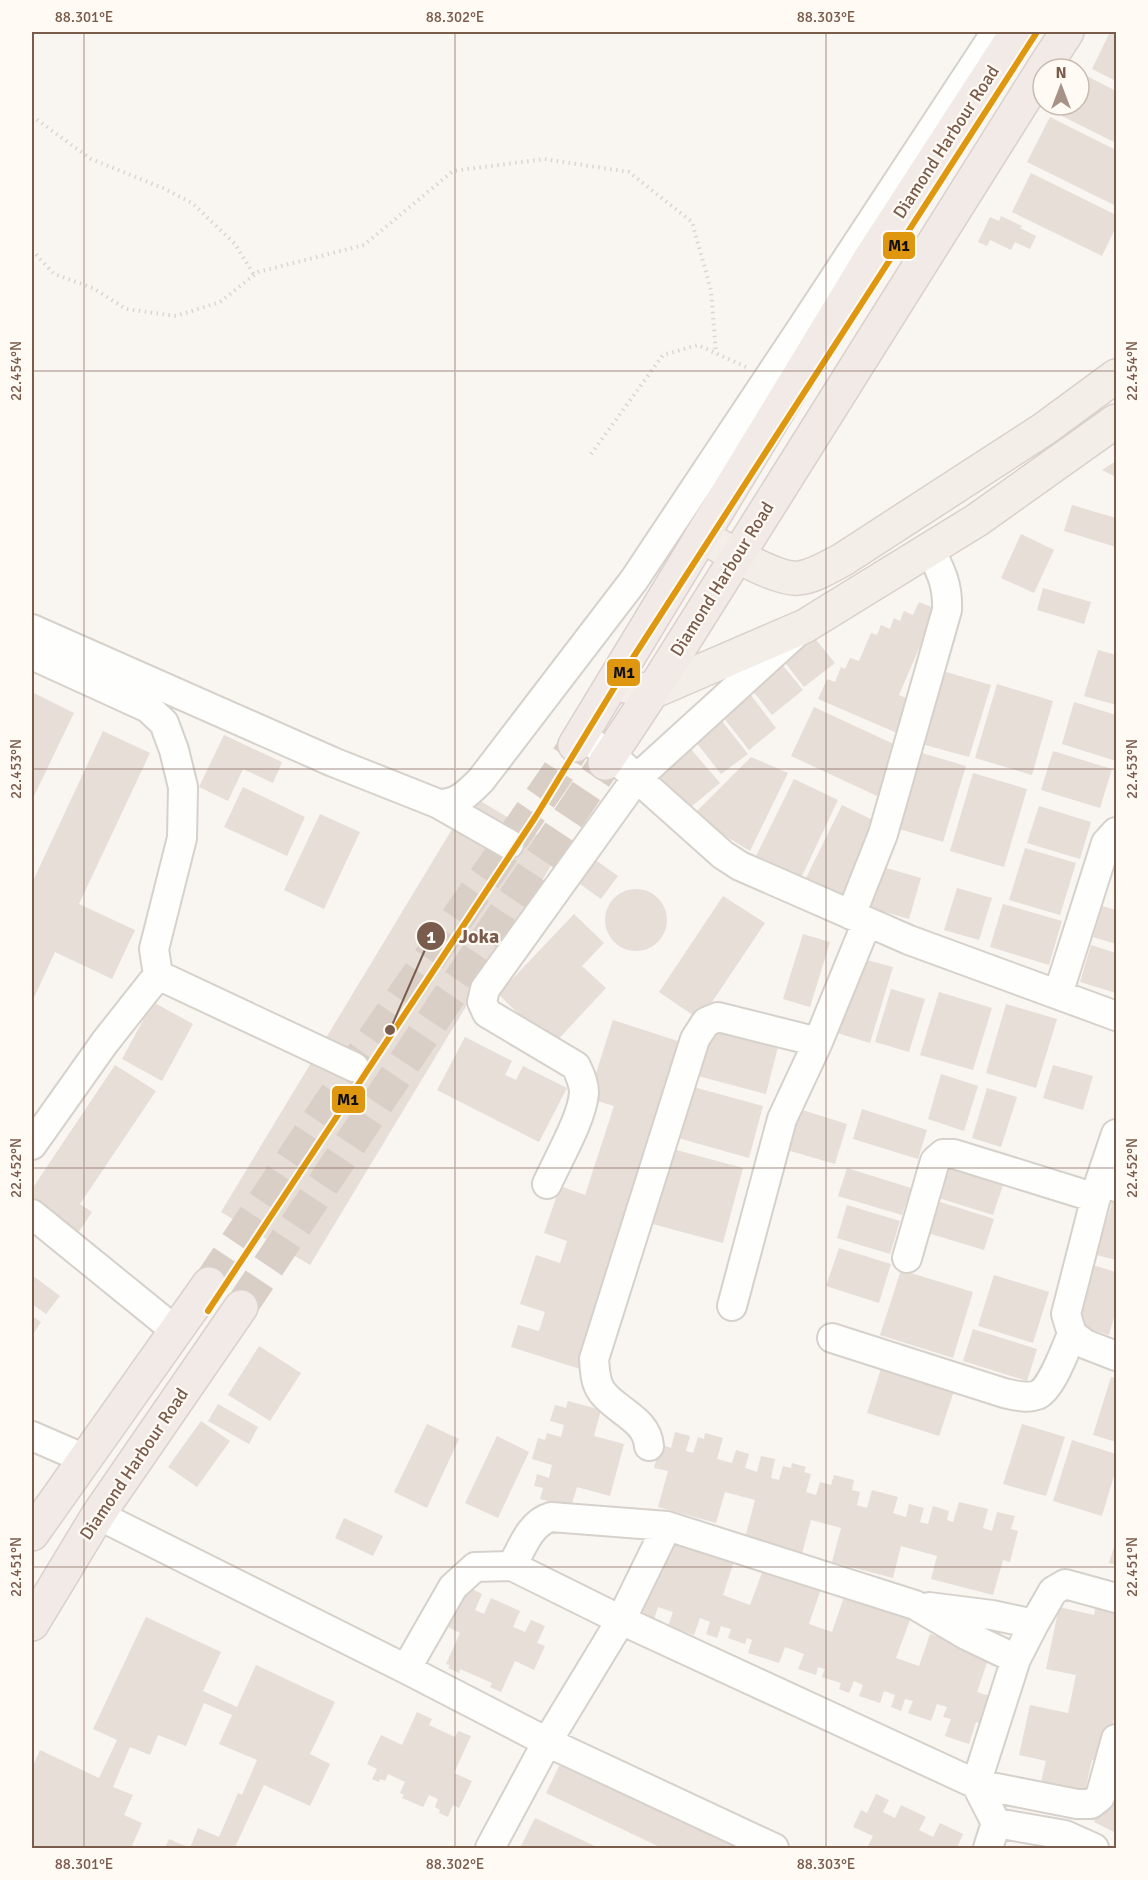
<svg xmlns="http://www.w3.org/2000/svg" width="1148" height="1880" font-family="Signika,sans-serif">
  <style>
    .building { fill: #e6ded7 }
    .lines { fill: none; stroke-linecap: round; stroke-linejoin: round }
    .highway-tunnel { stroke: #d9cfc7; stroke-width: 33; stroke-dasharray: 33 16; stroke-linecap: butt }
    .minor-casing { stroke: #d7d1cb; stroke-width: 32 }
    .major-casing { stroke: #dad1cc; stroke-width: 36 }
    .highway-casing { stroke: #dad1cc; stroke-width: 36 }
    .path { stroke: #dcd5d0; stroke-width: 4; stroke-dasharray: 1.5 4.5; stroke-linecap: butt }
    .minor { stroke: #fefefd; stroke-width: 28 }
    .major { stroke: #f3eee8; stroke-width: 33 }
    .highway { stroke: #f2eae7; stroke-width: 33 }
    .metro-1-casing { stroke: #fffaf3; stroke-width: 10 }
    .metro-1 { stroke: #de970f; stroke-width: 6 }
    .ticks { fill: none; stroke: #7a5c4d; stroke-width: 1.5; stroke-opacity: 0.45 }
    .labels { text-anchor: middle; stroke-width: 4.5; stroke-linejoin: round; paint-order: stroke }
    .street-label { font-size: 18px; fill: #7a5c4d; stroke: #fffaf3 }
    .leader { fill: none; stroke: #7a5c4d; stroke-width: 2 }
    .callout-dot { fill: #7a5c4d; stroke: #fffaf3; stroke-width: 2 }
    .mark-label { font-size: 18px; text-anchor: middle; font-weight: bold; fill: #fff }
    .callout-label { font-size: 20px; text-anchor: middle; font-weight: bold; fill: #7a5c4d; stroke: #fffaf3; stroke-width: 4.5; stroke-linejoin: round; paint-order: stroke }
    .line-badge { stroke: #fffaf3; stroke-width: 2 }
    .pale-badge-label { font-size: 16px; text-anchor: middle; font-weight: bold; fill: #111 }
    .neatline { fill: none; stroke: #7a5c4d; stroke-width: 2 }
    .ticks-label { font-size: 15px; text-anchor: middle; fill: #7a5c4d }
  </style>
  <rect width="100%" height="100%" fill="#f9f5f0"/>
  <path class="building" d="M1110,32H1116V81L1092,69Z
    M1083,74L1116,91V143L1062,116L1068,105H1079V82Z
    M1050,117L1116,150V206L1027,162Z
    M1031,173L1116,215V227L1102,256L1012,212Z
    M1001,216L1022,226L1020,228L1036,236L1030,249L1015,242L1011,250L990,240L987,246L978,242L990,217L999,221Z
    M1116,461V477L1102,470Z
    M1072,505L1116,518V547L1064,531Z
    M1021,534L1054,550L1034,593L1001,578Z
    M1043,588L1091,602L1084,624L1037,610Z
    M919,602L936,609L899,695L911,700L897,733L818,699L827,679L835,682L841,667L845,669L850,658L859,661L871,633L877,635L881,625L890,629L894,618L900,621L904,611L913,615Z
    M813,636L835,663L804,687L783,660Z
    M1098,650L1116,655V705L1084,696Z
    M780,662L803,690L772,715L749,686Z
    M936,669L991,685L969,757L914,742Z
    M997,684L1053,701L1032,775L975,758Z
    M744,686L776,728L749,750L716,708Z
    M32,692L74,713L32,800Z
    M1074,702L1116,715V761L1062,744Z
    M814,707L900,747L877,796L791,756Z
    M718,716L748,754L721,774L692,737Z
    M103,731L150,753L79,904L135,930L112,979L55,952L32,1002V883Z
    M224,735L282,762L273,783L243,769L228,801L199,787Z
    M684,741L720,783L686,811L650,769Z
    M912,750L966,766L943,842L889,826Z
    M1053,751L1112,769L1100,808L1041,790Z
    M751,757L788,773L750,851L692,816Z
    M973,773L1027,789L1004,867L950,851Z
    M794,779L838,800L801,878L756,856Z
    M243,787L305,817L287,856L224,827Z
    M472,796L561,849L310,1265L221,1212Z
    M842,805L883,825L845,902L804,882Z
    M1039,806L1091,822L1080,859L1027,843Z
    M320,814L360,832L324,909L284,890Z
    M1025,848L1076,863L1060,915L1009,900Z
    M587,854L618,876L601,899L570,877Z
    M872,864L921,878L909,919L860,905Z
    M957,888L992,898L979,940L944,930Z
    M605 920a31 31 0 1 1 62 0a31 31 0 1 1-62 0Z
    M723,896L765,923L700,1020L659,992Z
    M1003,904L1062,921L1049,965L990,947Z
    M1102,906L1116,910V944L1093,937Z
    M574,914L604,943L582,966L606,988L552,1046L498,994Z
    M803,934L830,942L810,1007L783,999Z
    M1091,945L1116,953V993L1080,982Z
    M856,957L893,967L870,1043L834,1032Z
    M891,989L925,999L909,1052L875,1042Z
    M939,992L992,1008L973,1070L920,1055Z
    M153,1002L193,1024L162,1081L122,1059Z
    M1006,1004L1057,1019L1036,1088L986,1073Z
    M613,1020L687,1044L580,1369L511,1347L518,1325L539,1331L545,1312L520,1304L536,1255L560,1263L567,1241L544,1233L560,1186L585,1195L614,1106L588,1098Z
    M706,1028L778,1047L766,1094L694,1075Z
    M465,1037L512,1061L505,1075L516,1080L523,1066L567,1088L539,1142L437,1090Z
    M115,1065L156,1091L80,1204L92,1212L78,1233L32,1202V1189Z
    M1053,1065L1093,1076L1083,1110L1043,1098Z
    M941,1074L978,1086L964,1131L928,1119Z
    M686,1085L763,1106L749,1158L671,1136Z
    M987,1088L1017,1097L1001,1147L972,1138Z
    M793,1107L847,1124L835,1164L780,1148Z
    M862,1109L927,1130L918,1159L853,1139Z
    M669,1148L743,1168L723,1243L649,1223Z
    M938,1165L1003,1185L993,1215L929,1195Z
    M847,1168L911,1188L902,1215L838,1196Z
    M931,1199L994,1219L984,1250L921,1231Z
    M1113,1199L1116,1200V1260L1096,1255Z
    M847,1205L900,1221L890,1254L837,1238Z
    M839,1248L891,1264L879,1303L826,1286Z
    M1093,1265L1116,1272V1310L1109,1335L1076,1325Z
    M901,1270L973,1292L953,1358L880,1335Z
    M32,1275L60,1296L46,1314L32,1304Z
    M994,1275L1049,1292L1033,1343L978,1326Z
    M32,1316L41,1322L32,1336Z
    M973,1329L1037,1349L1027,1381L963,1361Z
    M259,1346L301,1373L270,1421L228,1395Z
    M883,1362L956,1385L939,1436L867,1413Z
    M1111,1377L1116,1378V1442L1093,1435Z
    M568,1401L601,1410L594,1436L624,1444L610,1496L577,1487L571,1507L540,1499L543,1488L534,1486L537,1474L549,1478L552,1465L532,1459L538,1438L545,1440L547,1433L561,1437L564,1425L550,1421L555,1405L566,1408Z
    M218,1404L258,1427L249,1444L208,1421Z
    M201,1421L230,1441L197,1487L168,1467Z
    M427,1424L459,1439L427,1508L394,1492Z
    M1022,1424L1065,1437L1046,1496L1003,1484Z
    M675,1432L690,1436L686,1451L693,1453L698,1437L704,1439L705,1433L723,1438L717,1459L732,1463L736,1450L749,1454L745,1468L757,1472L761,1456L775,1459L771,1478L779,1480L783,1466L791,1468L792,1463L806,1467L804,1472L811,1474L806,1492L816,1495L820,1482L831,1485L834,1475L854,1480L852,1490L860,1492L857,1505L867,1508L872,1490L898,1497L893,1513L906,1517L909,1504L924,1508L920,1522L928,1524L933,1506L949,1511L947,1520L953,1522L959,1502L988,1509L983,1528L992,1531L997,1512L1015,1516L1011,1529L1018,1531L1010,1562L1003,1560L993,1595L931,1579L937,1556L901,1546L893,1578L832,1562L841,1528L811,1520L802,1554L745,1538L755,1500L725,1492L716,1523L658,1507L668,1471L654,1468L660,1444L671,1448Z
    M497,1436L529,1452L498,1518L465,1503Z
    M1072,1440L1116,1454V1469L1102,1516L1053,1501Z
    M344,1518L383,1536L373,1556L335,1538Z
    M674,1537L735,1558L723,1595L750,1605L764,1567L822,1586L809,1624L832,1632L845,1594L911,1617L896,1658L919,1666L930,1634L990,1654L977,1692L996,1698L986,1726L976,1722L969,1744L945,1736L951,1719L943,1717L947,1707L937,1704L931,1721L908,1713L913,1701L905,1699L901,1711L891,1707L895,1695L884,1691L880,1703L859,1696L863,1685L854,1681L849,1693L839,1689L841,1683L822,1677L825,1669L818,1667L816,1675L798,1669L804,1654L785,1647L779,1663L748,1653L752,1640L747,1638L745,1644L728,1638L731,1629L721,1626L717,1638L706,1634L710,1622L700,1618L694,1635L668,1626L673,1612L658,1607L651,1628L633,1622L652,1566L663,1570Z
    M1116,1541V1565L1109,1563Z
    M468,1587L482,1594L475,1610L484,1614L491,1598L520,1611L513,1627L525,1632L531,1620L545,1626L537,1643L545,1646L534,1670L515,1661L501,1692L490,1687L492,1683L460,1669L459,1673L448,1668L450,1665L446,1664L460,1633L442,1624L455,1597L462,1600Z
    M1097,1601L1116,1605V1709L1105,1762L1092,1760L1085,1791L1070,1788L1068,1796L1039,1790L1046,1761L1019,1755L1030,1705L1068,1713L1076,1675L1046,1669L1059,1607L1094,1615Z
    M146,1617L221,1652L203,1691L237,1707L256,1665L335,1702L310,1754L330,1764L310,1806L264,1785L235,1847L239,1848H165L169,1839L190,1848L198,1828L219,1837L238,1793L242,1795L257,1760L219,1744L232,1715L204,1703L186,1746L158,1735L150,1755L130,1747L113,1787L133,1795L124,1815L142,1823L131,1848H32V1768L40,1750L99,1778L117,1740L93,1729Z
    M417,1712L432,1719L429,1725L455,1737L458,1731L471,1736L454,1773L472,1781L459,1808L453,1805L448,1817L439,1813L440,1810L435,1807L438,1799L429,1795L423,1807L402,1798L404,1795L400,1793L405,1782L388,1774L385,1781L380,1779L379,1782L372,1779L377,1769L367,1764L381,1735L402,1745Z
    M562,1760L748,1848H662L546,1793Z
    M1114,1783L1116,1784V1833L1094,1822Z
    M876,1794L889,1800L883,1812L895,1818L901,1805L926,1817L919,1830L933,1837L940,1823L963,1834L957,1848H867L873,1836L853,1827L861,1810L867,1813Z
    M535,1818L599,1848H520Z"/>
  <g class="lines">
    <path class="highway-tunnel" d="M209,1284L354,1067L555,777L575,745
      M241,1307L605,763"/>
    <defs>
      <path id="minor" d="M32,629L333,762L439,804C458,804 468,793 481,780L634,580L801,329L996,32
        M32,655L148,708L164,723L174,750L183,787L182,838L154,949L158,975L105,1042L32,1145
        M581,736L611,755L723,855L740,866L909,940L1116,1016
        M439,804L509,844
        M851,915L883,834L947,610C948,584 941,572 930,549
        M158,975L354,1067
        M1058,994L1106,843L1116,832
        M1116,1134L1100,1181L1116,1187
        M1100,1181L1066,1314L1072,1334L1085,1344L1116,1356
        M547,1184C558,1159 582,1119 584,1093C584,1083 580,1075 576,1066L487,1013L482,1002L485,989L636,779L794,635
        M32,1214L176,1331
        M907,1258L935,1161L943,1154H954L1096,1198
        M732,1306L782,1119L818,1042L867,922
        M832,1338L1004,1393C1014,1395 1027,1399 1037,1395C1051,1390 1066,1348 1072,1334
        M32,1436L85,1459
        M649,1446C647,1419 616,1411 602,1392C595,1383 595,1371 594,1359L695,1039L706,1022L718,1017L818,1042
        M98,1515L406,1669L547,1742L774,1848
        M512,1566L621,1620L976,1784L1077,1804H1091L1100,1797L1116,1739
        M929,1607L992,1615L1034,1624L1053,1591L1065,1584L1116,1598
        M406,1669L453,1587L475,1567L512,1566C522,1548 530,1523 551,1517L667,1526L915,1605L966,1635L1016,1659
        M996,1823L1065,1835L1094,1848
        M490,1848L547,1742L621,1620L667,1526
        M988,1848L996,1823L976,1784L1016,1659L1034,1624"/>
      <path id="major" d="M702,536C723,548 777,581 799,578C815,576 828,567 842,560L1044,429L1116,376
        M613,683L652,692L805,626L977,520L1116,421"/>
      <path id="highway" d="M1043,69L1067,32
        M575,745L870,259L1017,32
        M605,763L652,692L1043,69
        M32,1534L209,1284
        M32,1624L98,1515L241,1307"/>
    </defs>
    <use href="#minor" class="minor-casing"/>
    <use href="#major" class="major-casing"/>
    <use href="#highway" class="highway-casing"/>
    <path class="path" d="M32,116L91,159L163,188L192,203L235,244L254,275
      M32,250L54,274L93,288L126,309L176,316L220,302L258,272L364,245L453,171L544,159L629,172L692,222L711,290L716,354
      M591,454L663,355L698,345L746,367"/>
    <use href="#minor" class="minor"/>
    <use href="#major" class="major"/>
    <use href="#highway" class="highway"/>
    <defs>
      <path id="metro-1" d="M208,1311L536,816L625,670L1037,32"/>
    </defs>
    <use href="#metro-1" class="metro-1-casing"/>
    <use href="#metro-1" class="metro-1"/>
  </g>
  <path class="ticks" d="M84,32V1848M455,32V1848M826,32V1848M32,371H1116M32,769H1116M32,1168H1116M32,1567H1116"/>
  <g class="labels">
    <g class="street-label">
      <text transform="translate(946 142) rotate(-57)" y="6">Diamond Harbour Road</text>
      <text transform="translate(722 579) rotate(-58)" y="6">Diamond Harbour Road</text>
      <text transform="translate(134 1464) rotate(-56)" y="6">Diamond Harbour Road</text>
    </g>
  </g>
  <path class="leader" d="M390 1030L431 936"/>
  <g class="callout-dot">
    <circle cx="390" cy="1030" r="6"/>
    <circle cx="431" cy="936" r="15"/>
  </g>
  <g class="mark-label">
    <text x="431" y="943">1</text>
  </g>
  <g class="callout-label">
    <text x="479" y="943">Joka</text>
  </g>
  <g class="line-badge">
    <rect x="882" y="231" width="34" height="29" rx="6" fill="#de970f"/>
    <rect x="606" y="658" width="35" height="29" rx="6" fill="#de970f"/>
    <rect x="331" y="1085" width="35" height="29" rx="6" fill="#de970f"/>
  </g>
  <g class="pale-badge-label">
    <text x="899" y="251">M1</text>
    <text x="624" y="678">M1</text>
    <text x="348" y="1105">M1</text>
  </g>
  <rect width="1148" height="1880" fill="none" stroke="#fffaf3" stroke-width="66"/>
  <g transform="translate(1061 87)"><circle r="28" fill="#fffaf3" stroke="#cabbb1" stroke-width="1.5"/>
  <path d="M0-4.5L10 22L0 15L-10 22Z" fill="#a69286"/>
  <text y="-9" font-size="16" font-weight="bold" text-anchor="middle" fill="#7a5c4d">N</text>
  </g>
  <rect x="33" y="33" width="1082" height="1814" class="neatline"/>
  <g class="ticks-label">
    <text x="84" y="22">88.301°E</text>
    <text x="455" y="22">88.302°E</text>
    <text x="826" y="22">88.303°E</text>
    <text transform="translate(16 371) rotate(-90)" y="5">22.454°N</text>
    <text transform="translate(1132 371) rotate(-90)" y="5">22.454°N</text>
    <text transform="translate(16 769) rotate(-90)" y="5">22.453°N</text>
    <text transform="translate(1132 769) rotate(-90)" y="5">22.453°N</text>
    <text transform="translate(16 1168) rotate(-90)" y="5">22.452°N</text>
    <text transform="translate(1132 1168) rotate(-90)" y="5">22.452°N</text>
    <text transform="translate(16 1567) rotate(-90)" y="5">22.451°N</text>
    <text transform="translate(1132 1567) rotate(-90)" y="5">22.451°N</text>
    <text x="84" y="1869">88.301°E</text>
    <text x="455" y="1869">88.302°E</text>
    <text x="826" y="1869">88.303°E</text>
  </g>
</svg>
